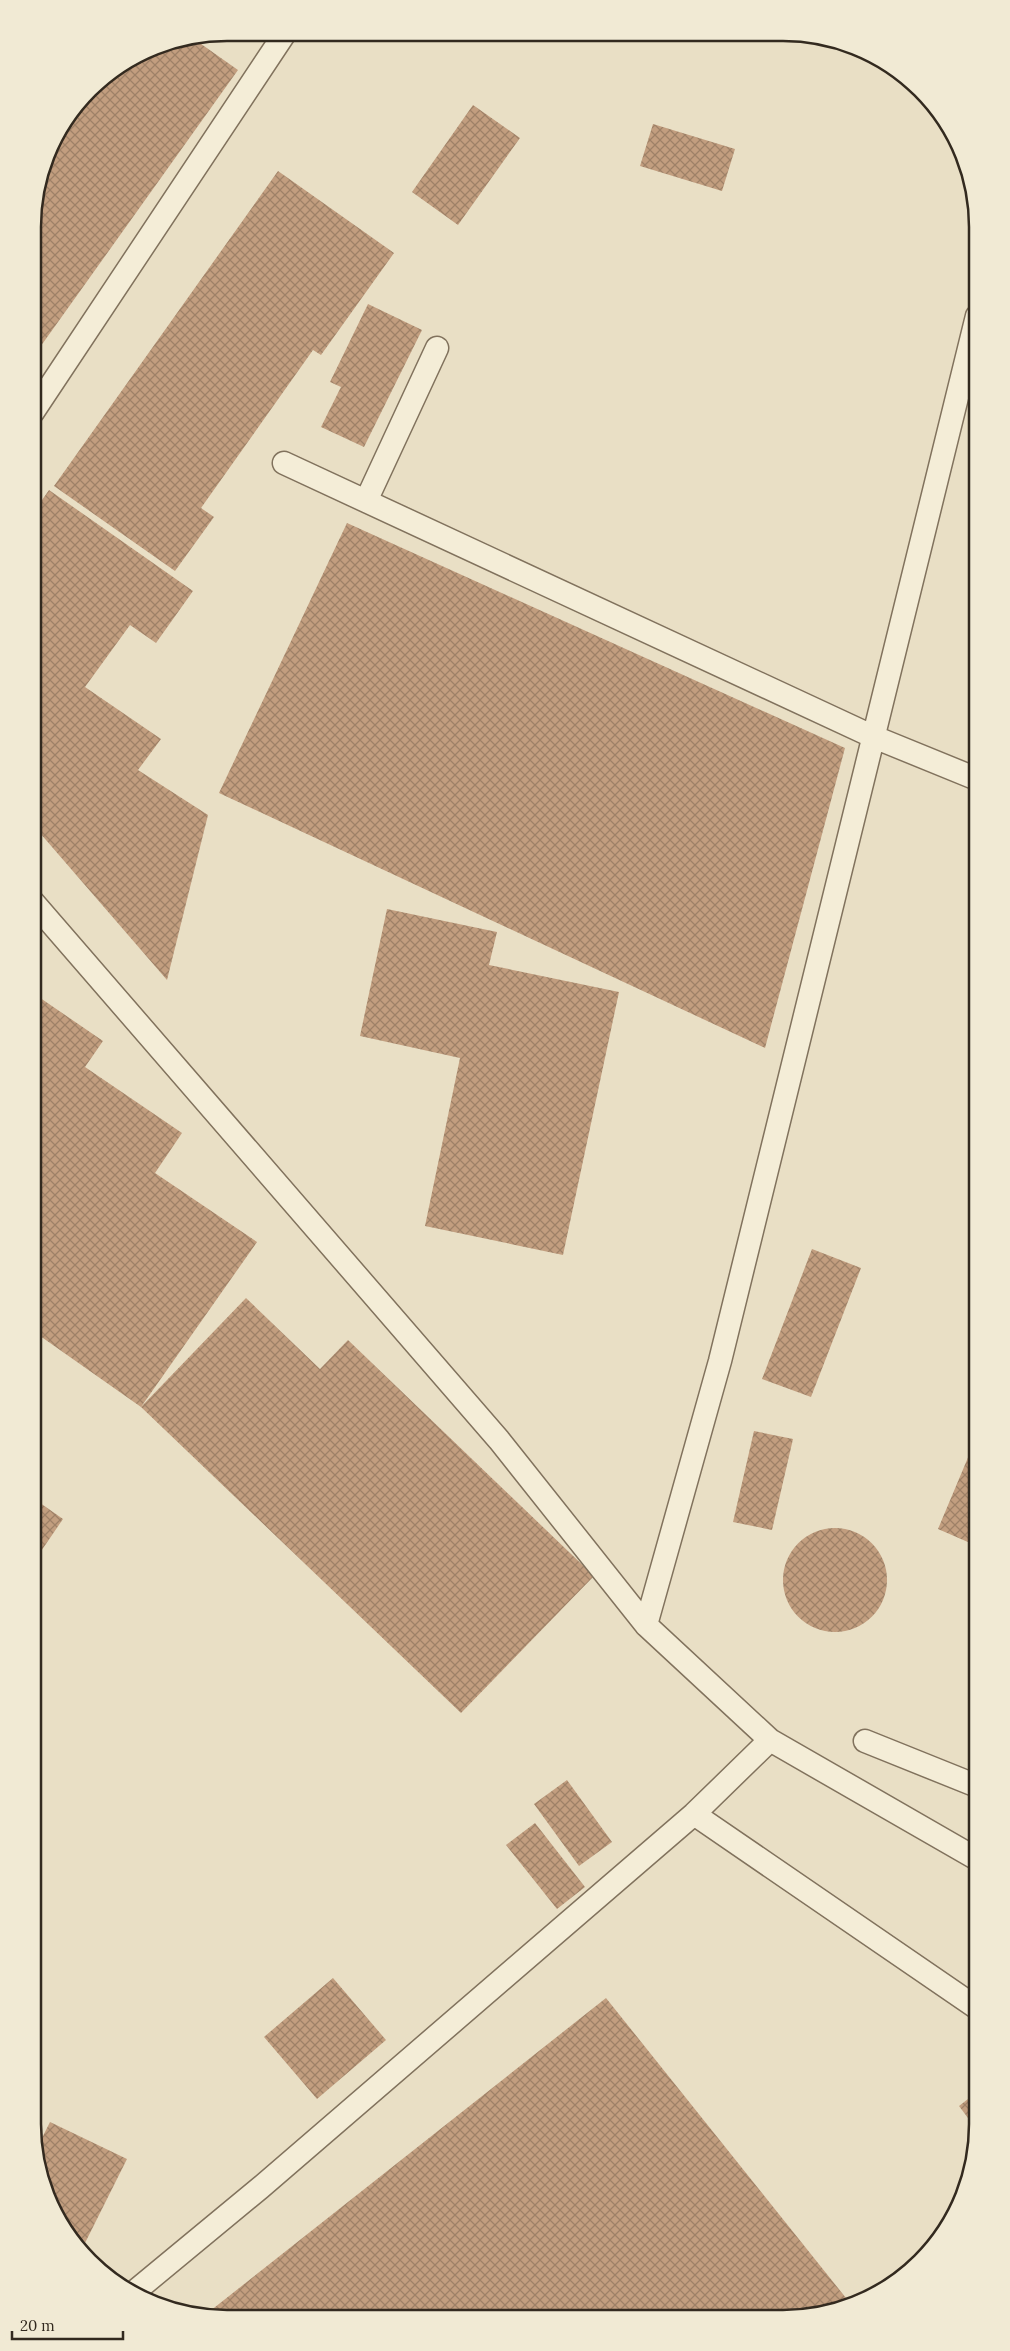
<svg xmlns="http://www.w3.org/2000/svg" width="1010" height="2351" font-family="Lora,serif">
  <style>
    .building { fill: url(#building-cross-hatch) }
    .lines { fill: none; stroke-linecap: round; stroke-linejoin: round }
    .lane-casing { stroke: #81725d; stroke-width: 25 }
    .lane { stroke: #f4edd7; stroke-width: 22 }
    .rim { fill: none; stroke: #332a1f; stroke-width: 2.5 }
  </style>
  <defs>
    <pattern id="building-cross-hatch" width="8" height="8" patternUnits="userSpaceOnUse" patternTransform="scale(1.25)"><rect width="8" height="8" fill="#c29e7f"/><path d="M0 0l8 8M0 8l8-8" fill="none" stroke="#9e8167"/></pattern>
  </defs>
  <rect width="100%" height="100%" fill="#e9dfc5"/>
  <path class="building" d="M194,39L238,70L33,357V214L53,141L98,81L153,47Z
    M473,105L520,138L458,225L412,192Z
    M653,124L735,149L722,191L640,166Z
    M278,171L394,253L321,355L313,350L201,508L214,517L175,571L54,486Z
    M368,304L422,330L364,447L321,427L341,387L330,382Z
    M49,490L193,591L156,643L130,625L85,687L161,739L138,770L208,815L167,980L33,825V513Z
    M347,523L845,748L765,1048L219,793Z
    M387,909L497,932L489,965L619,992L563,1255L425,1226L460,1058L360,1036Z
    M33,993L103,1041L85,1067L182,1133L155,1173L257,1242L141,1407L33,1331Z
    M812,1249L861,1268L811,1397L762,1379Z
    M246,1298L320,1369L348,1340L594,1576L461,1713L141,1407Z
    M754,1431L793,1439L772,1530L733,1522Z
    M977,1436V1546L938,1529Z
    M33,1498L63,1519L33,1563Z
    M783 1580a52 52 0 1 1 104 0a52 52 0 1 1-104 0Z
    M567,1780L612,1842L579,1866L534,1804Z
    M535,1823L585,1887L557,1909L506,1845Z
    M333,1978L386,2040L317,2099L264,2037Z
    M606,1998L850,2303L847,2306L833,2312L783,2318L205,2315Z
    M977,2092V2130L959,2106Z
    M50,2122L127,2159L81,2251L58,2221L39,2174L36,2150Z"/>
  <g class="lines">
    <defs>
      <path id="lane" d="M33,412L285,33
        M284,463L874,737L977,779
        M366,501L437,348
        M33,902L499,1440L646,1625L770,1740L977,1859
        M646,1625L720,1361L977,316
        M865,1741L977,1786
        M694,1814L977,2008
        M133,2293L260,2188L694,1814L770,1740"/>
    </defs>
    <use href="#lane" class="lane-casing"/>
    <use href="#lane" class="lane"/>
  </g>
  <path d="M0 0H1010V2351H0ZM227 41H783A186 186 0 0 1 969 227V2124A186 186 0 0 1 783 2310H227A186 186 0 0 1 41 2124V227A186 186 0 0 1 227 41Z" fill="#f1ead4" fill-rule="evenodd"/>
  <path class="rim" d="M227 41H783A186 186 0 0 1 969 227V2124A186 186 0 0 1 783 2310H227A186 186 0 0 1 41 2124V227A186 186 0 0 1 227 41Z"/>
  <path d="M12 2331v8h111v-8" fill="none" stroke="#332a1f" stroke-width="2.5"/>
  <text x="20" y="2331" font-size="15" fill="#332a1f" stroke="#f1ead4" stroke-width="4" paint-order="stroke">20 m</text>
</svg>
